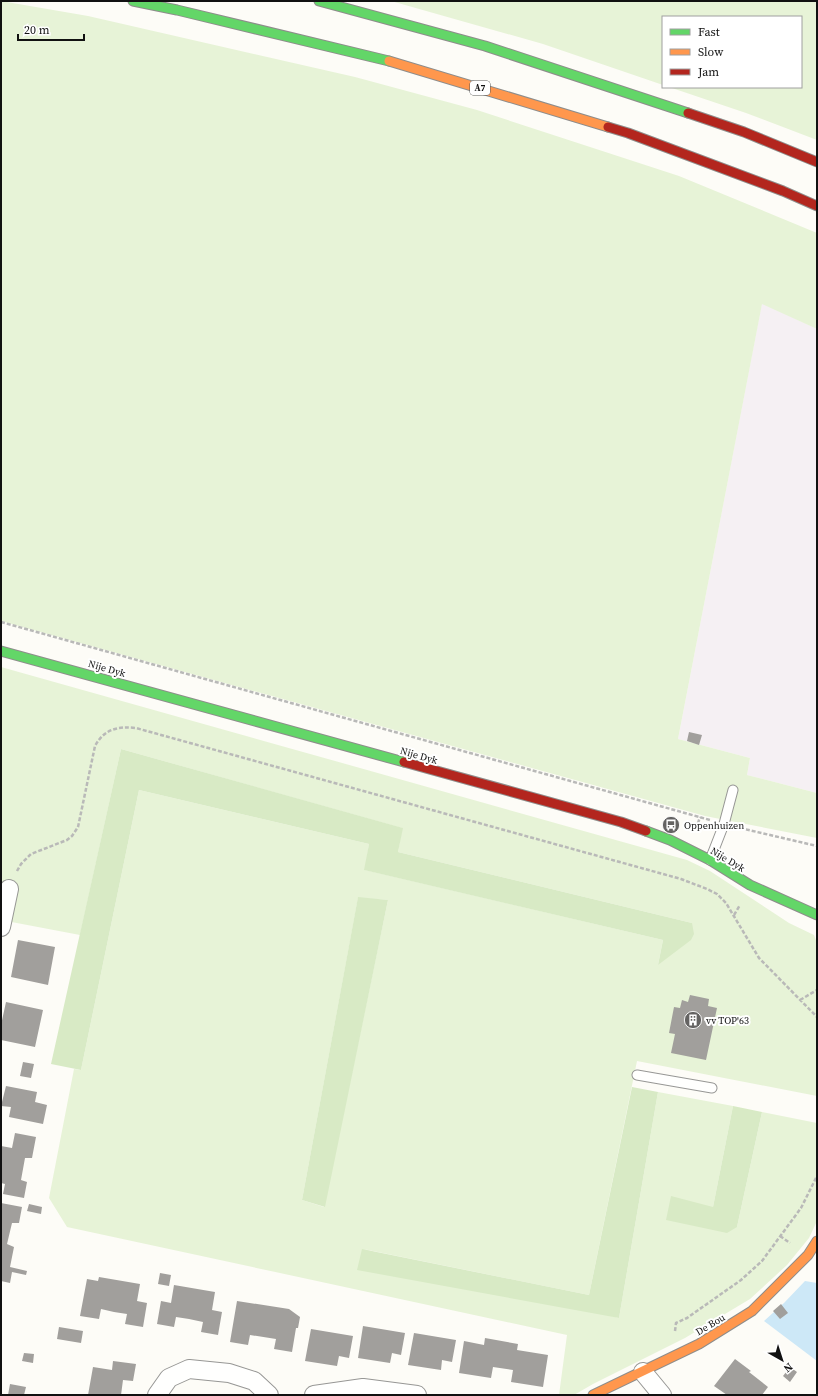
<svg xmlns="http://www.w3.org/2000/svg" width="818" height="1396" font-family="'Source Serif 4',serif">
  <style>
    .industrial { fill: #f5f0f3 }
    .green { fill: #e7f3d7; fill-rule: evenodd }
    .forest { fill: #d8eac5 }
    .water { fill: #cde8f7 }
    .building { fill: #a19f9c }
    .lines { fill: none; stroke-linecap: round; stroke-linejoin: round }
    .lane-casing { stroke: #979795; stroke-width: 11 }
    .street-casing { stroke: #979795; stroke-width: 20 }
    .fast-casing { stroke: #8e8d8b; stroke-width: 11 }
    .slow-casing { stroke: #8e8d8b; stroke-width: 11 }
    .jam-casing { stroke: #8e8d8b; stroke-width: 11 }
    .path { stroke: #b9b9b8; stroke-width: 2.5; stroke-dasharray: 4 2; stroke-linecap: butt }
    .lane { stroke: #fffffe; stroke-width: 9 }
    .street { stroke: #fffffe; stroke-width: 18 }
    .fast { stroke: #63d668; stroke-width: 9 }
    .slow { stroke: #ff974d; stroke-width: 9 }
    .jam { stroke: #b3261e; stroke-width: 9 }
    .labels { text-anchor: middle; stroke-width: 4; stroke-linejoin: round; paint-order: stroke }
    .shield { fill: #fff; stroke: #585858; stroke-width: 1 }
    .shield-label { font-size: 9px; font-weight: bold; fill: #111 }
    .street-label { font-size: 10px; fill: #111; stroke: #fff }
    .poi-label { font-size: 10px; fill: #111; stroke: #fff; text-anchor: start }
  </style>
  <rect width="100%" height="100%" fill="#fdfcf7"/>
  <path class="industrial" d="M762,303L817,329V793L747,775L750,758L678,739Z"/>
  <path class="green" d="M1,1L88,16L355,77L477,110L679,176L817,233V329L762,304L678,739L750,758L747,775L817,793V838L705,816L1,621Z
    M391,1H817V140L746,113L669,87H801V17H663V85L543,44Z
    M1,667L687,860L710,871L789,923L814,935L817,943V1096L637,1061L589,1295L363,1249L619,1318L658,1092L733,1106L713,1207L737,1227L762,1112L817,1123V1221L809,1238L787,1265L750,1299L685,1338L593,1384L574,1395H559L567,1335L67,1227L49,1198L74,1069L81,1070L139,790L369,844L365,870L663,940L658,965L692,923L398,852L402,828L121,749L80,935L1,920ZM358,898L388,900L324,1207L302,1200Z"/>
  <path class="forest" d="M121,749L403,828L398,852L692,923L694,934L691,940L658,965L663,940L364,870L369,844L139,790L81,1070L51,1064Z
    M358,897L388,900L325,1207L302,1200Z
    M632,1087L658,1092L619,1318L357,1270L362,1249L589,1295Z
    M733,1106L762,1112L737,1227L727,1233L666,1220L671,1196L713,1207Z"/>
  <path class="water" d="M805,1281L817,1283V1361L764,1321L784,1303Z"/>
  <path class="building" d="M689,732L702,735L699,745L687,741Z
    M18,940L55,947L48,985L11,977Z
    M690,995L709,999L708,1006L717,1008L706,1060L671,1053L675,1034L669,1033L674,1007L680,1008L682,1000L688,1002Z
    M6,1002L43,1010L35,1047L1,1040V1025Z
    M23,1062L34,1064L31,1078L20,1076Z
    M6,1086L37,1092L35,1102L47,1105L43,1124L9,1117L11,1107L1,1106Z
    M15,1133L36,1137L32,1158H25L21,1180L27,1182L24,1198L3,1194L5,1184L1,1183V1146L12,1148Z
    M1,1203L22,1207L19,1223H12L7,1244L14,1247L10,1267L27,1271L26,1275L12,1272L10,1283L1,1281Z
    M29,1204L42,1207L41,1214L27,1211Z
    M160,1273L171,1275L169,1286L158,1284Z
    M99,1277L140,1284L137,1301L147,1303L143,1327L125,1324L127,1314L114,1312L101,1309L99,1319L80,1316L87,1279L98,1281Z
    M174,1285L215,1292L212,1310L222,1312L218,1335L201,1332L203,1322L189,1319L176,1317L174,1327L157,1324L161,1301L171,1303Z
    M237,1301L289,1309L300,1317L298,1328H296L292,1352L274,1349L276,1339L250,1335L248,1345L230,1342Z
    M781,1304L788,1313L780,1319L773,1311Z
    M363,1326L405,1333L401,1355L392,1353L390,1363L358,1358Z
    M59,1327L83,1331L81,1343L57,1339Z
    M311,1329L353,1336L349,1358L339,1356L337,1366L305,1361Z
    M414,1333L456,1340L452,1362L442,1360L441,1370L408,1365Z
    M485,1338L518,1344L517,1350L548,1355L543,1387L511,1382L513,1370L493,1367L491,1378L459,1373L464,1341L484,1345Z
    M24,1353L34,1354L33,1363L22,1361Z
    M735,1359L751,1371L749,1372L768,1387L762,1395H727L714,1386Z
    M113,1361L136,1364L133,1381L123,1380L121,1395H88L93,1367L112,1370Z
    M790,1367L797,1372L790,1382L783,1376Z
    M10,1384L26,1387L24,1395H8Z"/>
  <g class="lines">
    <defs>
      <path id="lane" d="M710,860L724,824L733,790
        M637,1075L712,1088"/>
      <path id="street" d="M1,927L9,889
        M643,1372L662,1395
        M157,1395L169,1378L189,1369L229,1373L254,1381L269,1395
        M314,1395L363,1388L417,1395"/>
      <path id="fast" d="M133,1L177,10L389,61
        M319,1L485,46L688,113
        M1,651L404,762
        M646,831L670,840L710,860L750,885L817,915"/>
      <path id="slow" d="M389,61L608,127
        M593,1395L699,1344L752,1311L808,1255L817,1241"/>
      <path id="jam" d="M688,113L744,132L817,162
        M608,127L628,133L783,191L817,206
        M404,762L621,822L646,831"/>
    </defs>
    <use href="#lane" class="lane-casing"/>
    <use href="#street" class="street-casing"/>
    <use href="#fast" class="fast-casing"/>
    <use href="#slow" class="slow-casing"/>
    <use href="#jam" class="jam-casing"/>
    <path class="path" d="M1,622L710,820
      M740,828L817,846
      M696,829L700,817
      M17,871L21,864L31,854L67,840L72,836L78,827L95,746C104,729 118,726 136,728L681,879L707,889L717,894L726,903L759,958L817,1017
      M734,915L740,905
      M800,1000L817,990
      M780,1236L790,1243
      M675,1331L676,1323L687,1318L741,1280L762,1261L801,1208L817,1176"/>
    <use href="#lane" class="lane"/>
    <use href="#street" class="street"/>
    <use href="#fast" class="fast"/>
    <use href="#slow" class="slow"/>
    <use href="#jam" class="jam"/>
  </g>
  <defs>
    <symbol id="bus-disc" viewBox="-11 -11 22 22"><circle r="9.5" fill="#646362" stroke="#fff"/><path d="M-5-6H5V4H4V6H2V4H-2V6H-4V4H-5ZM-3.5-4V0h7V-4ZM-3.5 1.2v1.5H-2V1.2ZM2 1.2v1.5H3.5V1.2Z" fill="#fff"/></symbol>
    <symbol id="building-disc" viewBox="-11 -11 22 22"><circle r="9.5" fill="#646362" stroke="#fff"/><path d="M-4-6H4V6H1V3H-1V6H-4ZM-2.5-4.3h1.7v1.8h-1.7ZM.8-4.3h1.7v1.8H.8ZM-2.5-1h1.7V.8h-1.7ZM.8-1h1.7V.8H.8Z" fill="#fff"/></symbol>
  </defs>
  <g fill-rule="evenodd">
    <use href="#bus-disc" x="661" y="815" width="20" height="20"/>
    <use href="#building-disc" x="683" y="1010" width="20" height="20"/>
  </g>
  <g class="labels">
    <rect class="shield" x="470" y="81" width="20" height="14" rx="3"/>
    <g class="shield-label">
      <text x="480" y="91">A7</text>
    </g>
    <g class="street-label">
      <text transform="translate(107 668) rotate(16)" y="4">Nije Dyk</text>
      <text transform="translate(419 755) rotate(16)" y="4">Nije Dyk</text>
      <text transform="translate(728 859) rotate(31)" y="4">Nije Dyk</text>
      <text transform="translate(710 1324) rotate(-31)" y="4">De Bou</text>
    </g>
    <g class="poi-label">
      <text x="684" y="829">Oppenhuizen</text>
      <text x="706" y="1024">vv TOP'63</text>
    </g>
  </g>
  <rect width="818" height="1396" fill="none" stroke="#111111" stroke-width="4"/>
  <rect x="662" y="16" width="140" height="72" fill="#ffffff" stroke="#a0a0a0"/>
  <rect x="670" y="29" width="20" height="6" fill="#63d668" stroke="#a0a0a0"/>
  <text x="698" y="36" font-size="12" fill="#111111">Fast</text>
  <rect x="670" y="49" width="20" height="6" fill="#ff974d" stroke="#a0a0a0"/>
  <text x="698" y="56" font-size="12" fill="#111111">Slow</text>
  <rect x="670" y="69" width="20" height="6" fill="#b3261e" stroke="#a0a0a0"/>
  <text x="698" y="76" font-size="12" fill="#111111">Jam</text>
  <g transform="translate(782 1360) rotate(141)" stroke="#ffffff" stroke-width="3" paint-order="stroke">
  <path d="M0-3L7 15L0 10L-7 15Z" fill="#111111"/>
  <text y="-6" font-size="11" font-weight="bold" text-anchor="middle" fill="#111111">N</text>
  </g>
  <path d="M18 34v6h66v-6" fill="none" stroke="#111111" stroke-width="2"/>
  <text x="24" y="34" font-size="12" fill="#111111" stroke="#ffffff" stroke-width="3" paint-order="stroke">20 m</text>
</svg>
